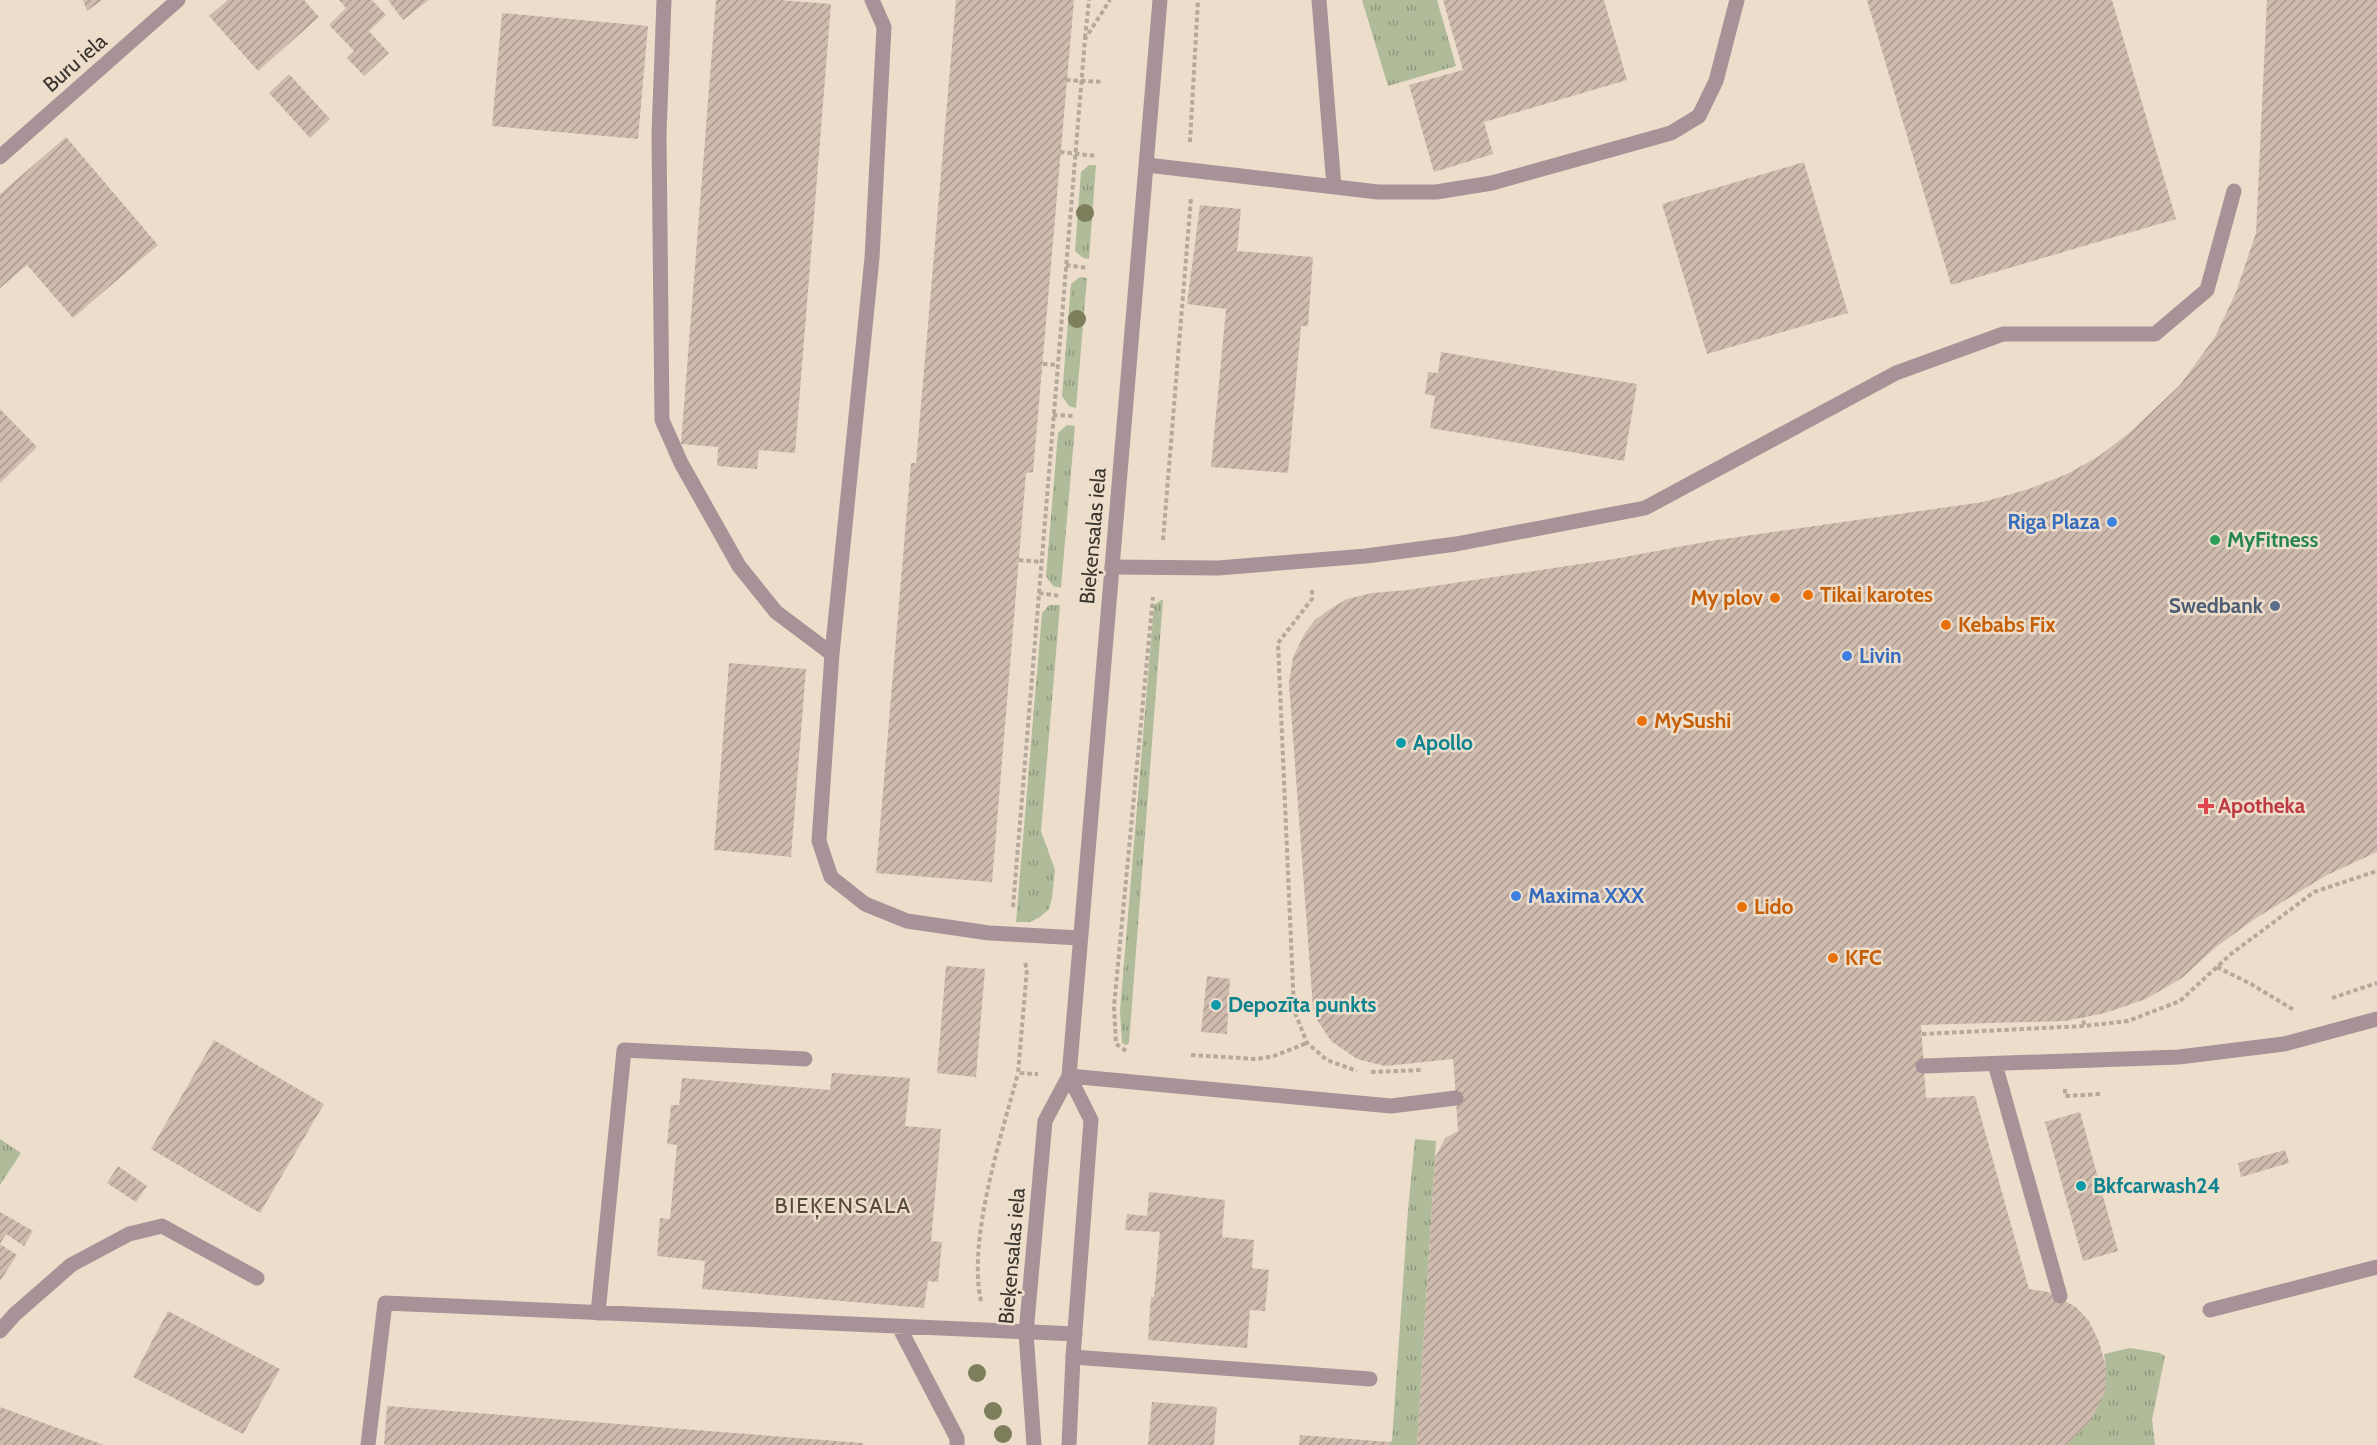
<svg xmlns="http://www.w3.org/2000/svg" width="2377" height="1445" font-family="Cabin,sans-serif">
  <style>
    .grass { fill: url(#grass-tufts) }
    .building { fill: url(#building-hatch) }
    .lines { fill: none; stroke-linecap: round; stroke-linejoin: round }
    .path { stroke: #b4a99a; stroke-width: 4; stroke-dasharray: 4.5 3; stroke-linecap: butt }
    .service { stroke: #a89297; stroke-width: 15 }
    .minor { stroke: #a89297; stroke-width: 15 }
    .tree { fill: #7e7e5c }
    .shop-dot { fill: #3f7fe0; stroke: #eddecc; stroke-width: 2 }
    .leisure-dot { fill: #2e9e5b; stroke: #eddecc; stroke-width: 2 }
    .food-dot { fill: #e8710a; stroke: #eddecc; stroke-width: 2 }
    .service-dot { fill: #5c6f8a; stroke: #eddecc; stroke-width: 2 }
    .culture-dot { fill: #0f9aa8; stroke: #eddecc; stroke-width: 2 }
    .health-dot { fill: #e0444e; stroke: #eddecc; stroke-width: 2 }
    .labels { text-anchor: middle; stroke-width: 5; stroke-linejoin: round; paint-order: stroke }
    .street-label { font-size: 21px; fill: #3a352e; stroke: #eddecc }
    .shop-label { font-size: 21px; font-weight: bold; fill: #366cbe; stroke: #eddecc; text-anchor: start }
    .leisure-label { font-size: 21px; font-weight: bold; fill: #27864d; stroke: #eddecc; text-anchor: start }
    .food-label { font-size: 21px; font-weight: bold; fill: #c56008; stroke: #eddecc; text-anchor: start }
    .service-label { font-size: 21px; font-weight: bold; fill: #4e5e75; stroke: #eddecc; text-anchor: end }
    .culture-label { font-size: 21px; font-weight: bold; fill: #0d838f; stroke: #eddecc; text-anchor: start }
    .health-label { font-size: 21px; font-weight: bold; fill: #be3a42; stroke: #eddecc; text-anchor: start }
    .neighbourhood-label { font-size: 22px; letter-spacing: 1.5px; fill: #55493a; stroke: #eddecc }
  </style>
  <defs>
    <pattern id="grass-tufts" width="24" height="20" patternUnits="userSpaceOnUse" patternTransform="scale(1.5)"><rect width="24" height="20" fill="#afbb99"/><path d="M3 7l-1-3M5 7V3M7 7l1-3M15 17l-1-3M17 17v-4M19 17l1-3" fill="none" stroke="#8f997d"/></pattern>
    <pattern id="building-hatch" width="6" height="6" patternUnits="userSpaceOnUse" patternTransform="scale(1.5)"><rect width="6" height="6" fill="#d0bbaf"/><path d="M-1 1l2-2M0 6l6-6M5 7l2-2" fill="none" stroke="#aa998f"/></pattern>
  </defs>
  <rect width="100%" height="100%" fill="#eddecc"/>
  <path class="grass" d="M1362,0H1437L1456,66L1388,86Z
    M1089,165H1096L1089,259L1083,258L1075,251L1081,172Z
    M1080,277L1087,278L1076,408L1069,406L1062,396L1071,284Z
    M1067,425L1075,426L1061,588L1053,586L1046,576L1058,433Z
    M1163,599L1129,1043L1126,1045L1122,1043L1120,1011L1154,605Z
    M1049,605H1060L1041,831L1055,870L1052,898L1049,909L1040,917L1030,922H1016L1042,613Z
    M0,1139L21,1153L0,1185Z
    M1415,1139L1436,1141L1417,1445H1389V1442L1392,1441L1408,1210Z
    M2130,1348L2160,1353L2165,1356L2152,1420L2155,1445H2066L2092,1419L2106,1367L2104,1354Z"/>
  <path class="building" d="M83,0H102L87,11Z
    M228,0H304L319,17L258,71L209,16Z
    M339,0H372L386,15L369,31L389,53L364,76L347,58L354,51L329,25L346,8Z
    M388,0H429L403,20Z
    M716,0H780L831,4L795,453L759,450L757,469L717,466L718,447L681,444Z
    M956,0H1074L1033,472L1026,473L992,882L876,873L911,463H916Z
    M1443,0H1604L1627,80L1484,122L1493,154L1434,172L1409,85L1463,70Z
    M1867,0H2112L2176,219L1951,285Z
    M2267,0H2377V852L2327,875L2256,918L2216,947L2182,978L2146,999L2105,1013L2065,1021L1921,1025L1926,1098L1975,1096L2029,1289L2048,1292L2076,1307L2089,1321L2099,1342L2106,1367L2105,1392L2092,1419L2066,1445H1417L1435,1158L1445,1138L1458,1131L1454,1069L1453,1059L1385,1066L1357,1059L1331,1041L1317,1020L1313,1008L1289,683L1293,657L1305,633L1315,620L1330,609L1347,599L1372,593L1407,590L1614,559L1710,541L1983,502L2029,489L2067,474L2099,456L2129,433L2180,385L2215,337L2236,292L2256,233Z
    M502,13L648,26L638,139L492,126Z
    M289,74L330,119L310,138L269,93Z
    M66,137L158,245L73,318L27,265L0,288V194Z
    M1804,162L1848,313L1707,354L1662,204Z
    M1200,205L1241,209L1237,251L1313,257L1308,326H1301L1288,473L1211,467L1226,309L1187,304Z
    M1441,352L1637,384L1624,461L1430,428L1435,396L1425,394L1428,372L1438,373Z
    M0,409L37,447L0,483Z
    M729,663L806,669L791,857L714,850Z
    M946,966L985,969L976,1077L937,1073Z
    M1207,976L1230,979L1227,1034L1201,1032Z
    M214,1040L324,1104L260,1213L151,1149Z
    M832,1073L910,1078L905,1126L941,1129L931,1241L942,1242L938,1282L928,1281L924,1308L702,1289L705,1261L657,1256L660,1218L670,1219L677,1145L667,1144L671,1105H679L682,1078L830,1090Z
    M2080,1112L2118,1251L2083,1261L2045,1122Z
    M2285,1150L2289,1163L2241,1177L2238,1163Z
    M118,1166L147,1186L136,1202L107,1183Z
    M1149,1192L1225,1200L1222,1237L1254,1240L1252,1268L1269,1270L1265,1311L1250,1310L1247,1348L1148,1340L1151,1297H1154L1160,1232L1125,1230L1127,1214L1147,1216Z
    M0,1212L33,1231L24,1246L6,1234L0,1244Z
    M0,1244L17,1255L0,1281Z
    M168,1311L280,1369L243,1434L133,1377Z
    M1152,1402L1217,1407L1214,1445H1148Z
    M387,1406L863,1443V1445H384Z
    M0,1407L104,1445H0Z
    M1300,1435L1389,1442V1445H1299Z"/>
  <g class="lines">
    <path class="path" d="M1085,38L1089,0
      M1066,80L1103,82
      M1190,142L1198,0
      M1060,152L1097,156
      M1066,265L1088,268
      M1043,364L1058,365
      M1053,415L1074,416
      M1163,540L1191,198
      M1019,560L1041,562
      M1312,590V599L1278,643L1294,1010L1307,1043L1327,1060L1357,1071
      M1039,593L1060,596
      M1013,907L1085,39L1110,0
      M1025,963L1027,969L1018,1073L1038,1074
      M2217,967L2251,984L2294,1010
      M2332,998L2377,983
      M2083,1013L2084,1026
      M1922,1034L2084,1026L2128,1021L2180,1001L2231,954L2314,892L2377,871
      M1126,1051L1116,1044L1114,1006L1153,597
      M1191,1055L1257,1059L1274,1056L1307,1043
      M1371,1072L1423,1070
      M2065,1089V1096L2102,1094
      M981,1301C967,1240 1002,1134 1018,1073"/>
    <path class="service" d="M664,0L659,134L662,420L681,463L739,566L776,612L832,654
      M872,0L884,27L872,258L832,654L819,841L831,877L865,904L907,921L989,933L1080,938
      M1319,0L1334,187
      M1147,165L1378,192H1436L1492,183L1671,133L1699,116L1716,81L1737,0
      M1112,567L1218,568L1366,556L1456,544L1645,508L1896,373L2003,334H2155L2207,290L2234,191
      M1995,1064L2060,1296
      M1923,1066L2179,1057L2284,1044L2377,1019
      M1069,1076L1391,1106L1456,1098
      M2210,1310L2377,1267
      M598,1313L624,1050L805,1059
      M899,1327L957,1438V1445
      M0,1331L14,1315L71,1265L129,1234L162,1226L257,1278
      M1073,1357L1370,1379
      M368,1445L385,1303L1075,1334"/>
    <path class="minor" d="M0,157L178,0
      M1069,1076L1091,1120L1073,1357L1069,1445
      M1034,1445L1026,1333L1045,1121L1069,1076L1160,0"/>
  </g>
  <g class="tree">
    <circle cx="1085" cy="213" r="9"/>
    <circle cx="1077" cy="319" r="9"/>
    <circle cx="977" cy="1373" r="9"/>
    <circle cx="993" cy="1411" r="9"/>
    <circle cx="1003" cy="1434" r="9"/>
  </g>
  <g class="shop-dot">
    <circle cx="2112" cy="522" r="6"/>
    <circle cx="1847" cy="656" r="6"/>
    <circle cx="1516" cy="896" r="6"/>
  </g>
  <circle class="leisure-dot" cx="2215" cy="540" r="6"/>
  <g class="food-dot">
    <circle cx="1808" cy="595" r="6"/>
    <circle cx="1775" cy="598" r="6"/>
    <circle cx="1946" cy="625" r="6"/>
    <circle cx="1642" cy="721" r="6"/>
    <circle cx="1742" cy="907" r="6"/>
    <circle cx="1833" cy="958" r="6"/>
  </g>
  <circle class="service-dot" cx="2275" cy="606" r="6"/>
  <g class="culture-dot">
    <circle cx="1401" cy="743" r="6"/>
    <circle cx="1216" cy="1005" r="6"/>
    <circle cx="2081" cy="1186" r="6"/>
  </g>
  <path class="health-dot" d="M2203 797h6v6h6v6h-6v6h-6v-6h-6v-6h6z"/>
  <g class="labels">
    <g class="street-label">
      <text transform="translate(75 63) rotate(-41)" y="7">Buru iela</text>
      <text transform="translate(1093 536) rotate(-85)" y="7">Bieķensalas iela</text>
      <text transform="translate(1012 1256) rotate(-85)" y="7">Bieķensalas iela</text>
    </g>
    <g class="shop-label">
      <text x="2100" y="529" text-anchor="end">Riga Plaza</text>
      <text x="1859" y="663">Livin</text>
      <text x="1528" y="903">Maxima XXX</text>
    </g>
    <g class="leisure-label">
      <text x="2227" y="547">MyFitness</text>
    </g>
    <g class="food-label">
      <text x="1820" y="602">Tikai karotes</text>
      <text x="1763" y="605" text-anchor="end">My plov</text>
      <text x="1958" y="632">Kebabs Fix</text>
      <text x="1654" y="728">MySushi</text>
      <text x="1754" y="914">Lido</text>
      <text x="1845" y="965">KFC</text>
    </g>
    <g class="service-label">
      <text x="2263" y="613">Swedbank</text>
    </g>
    <g class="culture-label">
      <text x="1413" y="750">Apollo</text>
      <text x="1228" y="1012">Depozīta punkts</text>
      <text x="2093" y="1193">Bkfcarwash24</text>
    </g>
    <g class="health-label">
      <text x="2218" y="813">Apotheka</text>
    </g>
    <g class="neighbourhood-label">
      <text x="843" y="1213">BIEĶENSALA</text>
    </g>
  </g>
</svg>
